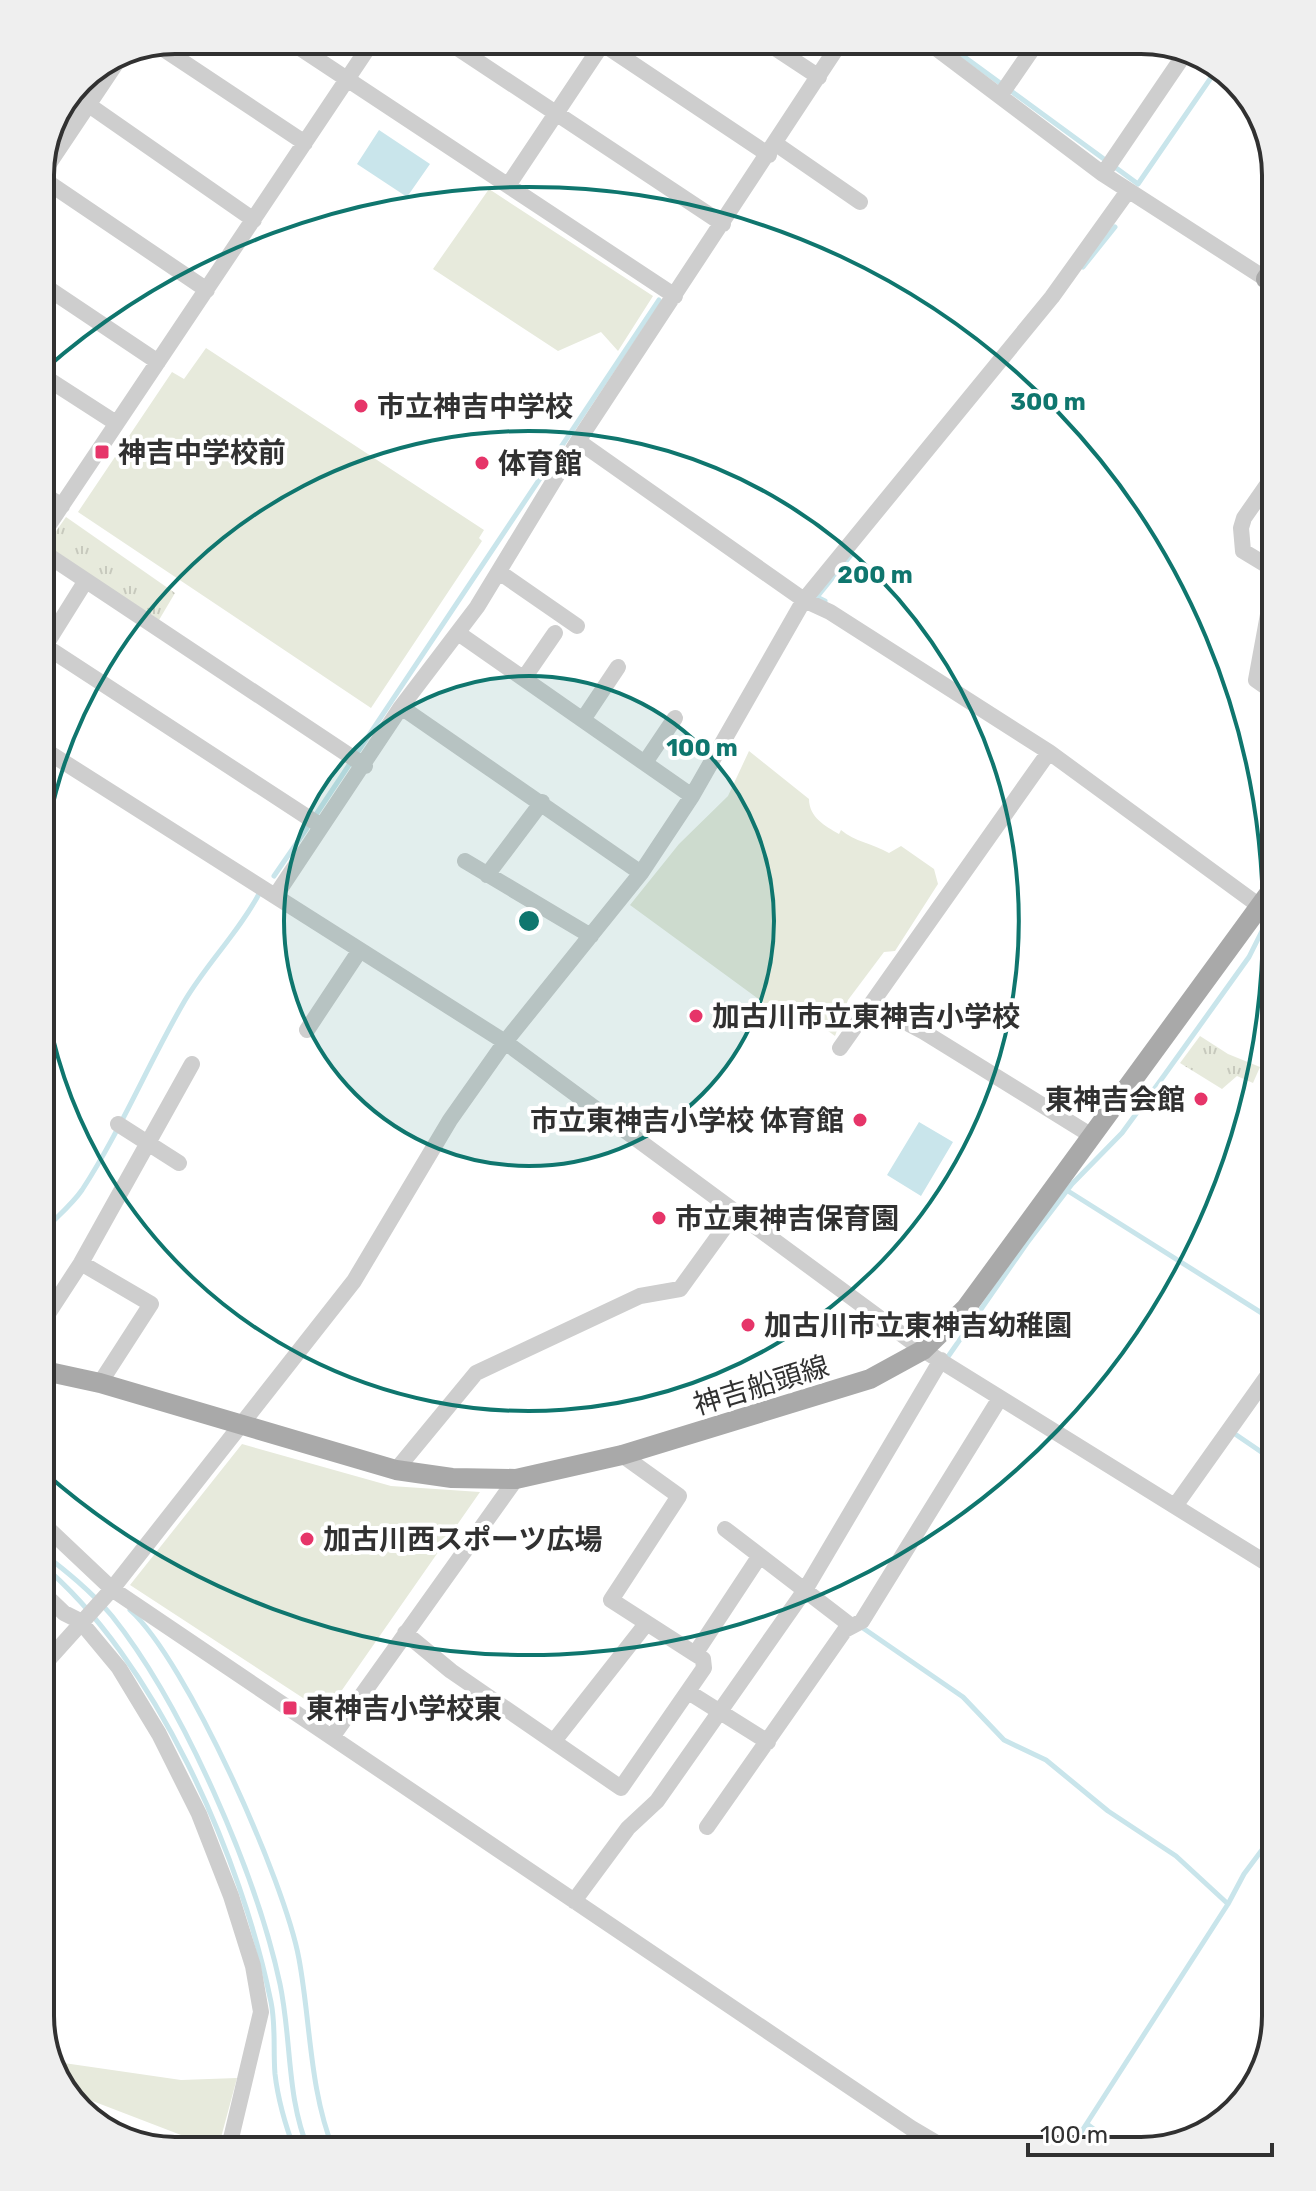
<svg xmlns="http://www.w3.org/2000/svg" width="1316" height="2191" font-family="Rubik,'Noto Sans JP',sans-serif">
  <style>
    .grass { fill: #e7eadc }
    .park { fill: url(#park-tufts) }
    .water { fill: #c9e5eb }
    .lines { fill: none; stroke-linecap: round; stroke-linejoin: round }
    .stream { stroke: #c9e5eb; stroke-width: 5 }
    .minor { stroke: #cecece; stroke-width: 16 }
    .major { stroke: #a9a9a9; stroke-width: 20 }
    .ring { fill: none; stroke: #0f766e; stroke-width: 4 }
    .poi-dot { fill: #e63569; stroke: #fff; stroke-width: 3 }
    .labels { text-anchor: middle; stroke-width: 8; stroke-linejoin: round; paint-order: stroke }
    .poi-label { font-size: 28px; font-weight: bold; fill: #313131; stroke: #fff; text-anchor: start }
    .street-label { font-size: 28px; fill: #313131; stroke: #fff }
    .rim { fill: none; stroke: #313131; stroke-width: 4 }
    .centre { fill: #0f766e; stroke: #fff; stroke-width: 4 }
    .ring-label { font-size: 24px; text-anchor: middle; font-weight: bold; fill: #0f766e; stroke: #fff; stroke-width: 8; stroke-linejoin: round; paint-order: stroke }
  </style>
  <defs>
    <pattern id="park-tufts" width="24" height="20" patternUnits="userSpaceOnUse" patternTransform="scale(2)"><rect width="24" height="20" fill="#e7eadc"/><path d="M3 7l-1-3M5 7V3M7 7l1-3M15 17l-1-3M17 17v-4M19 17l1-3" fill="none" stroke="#c7c9bd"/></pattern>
  </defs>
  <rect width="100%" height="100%" fill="#fff"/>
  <path class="grass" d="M489,189L653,296L618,351L601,332L558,351L433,269Z
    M206,348L484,530L479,538L482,541L371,708L78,512L172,372L184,379Z
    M749,751L809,799C809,817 825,826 839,834L841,830C855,842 872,843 889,853L901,846L934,869L938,884L895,951L884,952L848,1000L835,1036L795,1007L786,1019L630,905L679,844L728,796Z
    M242,1444L391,1486L480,1492L326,1713L130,1585Z
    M50,2061L181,2080L237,2078L219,2145L194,2140L69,2092L54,2075Z"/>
  <path class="park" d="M66,517L175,593L159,620L55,552L52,537Z
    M1200,1036L1228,1054L1260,1067L1253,1083L1237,1076L1222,1089L1180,1063Z"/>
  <path class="water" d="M379,130L430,164L407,197L357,164Z
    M919,1122L953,1142L921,1196L887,1175Z"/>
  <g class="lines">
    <path class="stream" d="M944,42L1138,184L1219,66
      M1083,267L1115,227
      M825,601L817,597L851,555
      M317,813L659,300
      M274,876L307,828
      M1068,1191L1276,1322
      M40,1235C53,1220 71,1206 82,1190C121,1130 148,1064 184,1002C207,963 239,932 260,892
      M40,1293L51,1302
      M945,1361L1027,1243L1072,1184L1122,1133L1163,1077L1249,957L1266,923
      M1235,1434L1276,1462
      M40,1551C66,1571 91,1591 112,1616C183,1705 256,1873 280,1984C292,2041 286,2097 309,2151
      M40,1563C155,1658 242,1858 271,2002C276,2026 273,2050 275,2074C278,2100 286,2127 295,2151
      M130,1610C187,1661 285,1882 299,1959C311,2024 309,2089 334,2151
      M860,1626L963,1697L1004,1740L1046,1760L1108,1811L1176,1856L1228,1904L1244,1874L1276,1831
      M1087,2124L1123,2151
      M1069,2151L1228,1904"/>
    <path class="minor" d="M928,42L1103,174L1266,279
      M769,44L819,77
      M606,46L769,155
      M456,47L723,224
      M300,48L675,296
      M125,50L40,177L207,290
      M165,50L305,143
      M73,94L254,220
      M1000,96L1038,41
      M776,144L860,202
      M1103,174L1186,52
      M509,184L601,46
      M40,283L158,362
      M40,374L116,423
      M578,441L804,600L830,612L1049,752L1276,918
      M40,492L62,506
      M40,538L368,48
      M40,550L365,766
      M1276,571L1256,680L1276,694
      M1276,571L1243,551L1241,528L1244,518L1276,472
      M499,572L577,626
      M85,582L45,646L321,826
      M458,633L692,796
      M524,678L555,633
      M401,707L641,873
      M584,718L618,667
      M40,747L505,1042L641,873L692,796L804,600L1052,297L1128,191
      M1049,752L871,1004L924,1032L1092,1136
      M646,761L675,718
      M465,861L591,936
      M487,875L542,802
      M276,895L401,707L477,607L578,441L840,43
      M307,1030L360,950
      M840,1048L871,1004
      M118,1124L179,1163
      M81,1263L151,1304L100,1383
      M40,1326L81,1263L192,1064
      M622,1455L679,1496L611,1600L695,1654L759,1557
      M396,1470L476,1373L640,1296L680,1289L735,1213
      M1175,1506L1276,1364
      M40,1521L112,1589L911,2128L950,2151
      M725,1529L850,1625
      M40,1590L64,1613L80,1621L119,1668L159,1734L199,1814L231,1896L253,1966L261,2012L228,2151
      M405,1633L451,1671L621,1788L704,1668L703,1659L695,1654
      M40,1669L112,1589L354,1281L450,1120L505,1042L923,1350L1276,1569
      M690,1693L768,1742
      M332,1737L516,1479
      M554,1741L646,1624
      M707,1827L845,1630L862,1621L1000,1398
      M574,1901L628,1828L657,1801L805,1590L941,1360"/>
    <path class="major" d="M1276,285L1266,279L1276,264
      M40,1370L100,1383L396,1470L452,1478L516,1479L622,1455L870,1379L923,1350L966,1308L1276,884"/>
  </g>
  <circle cx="529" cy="921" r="245" fill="#0f766e" fill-opacity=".12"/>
  <g class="ring">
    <circle cx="529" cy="921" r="245"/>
    <path d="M40 887A490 490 0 1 1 40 955"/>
    <path d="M43 371A734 734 0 1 1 43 1471"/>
  </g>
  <g class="poi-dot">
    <circle cx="361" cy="406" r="8"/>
    <rect x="94" y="444" width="16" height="16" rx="4"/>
    <circle cx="482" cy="463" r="8"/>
    <circle cx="696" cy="1016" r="8"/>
    <circle cx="1201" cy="1099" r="8"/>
    <circle cx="860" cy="1120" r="8"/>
    <circle cx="659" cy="1218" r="8"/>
    <circle cx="748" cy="1325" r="8"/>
    <circle cx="307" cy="1539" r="8"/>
    <rect x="282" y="1700" width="16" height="16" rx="4"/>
  </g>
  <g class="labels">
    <g class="poi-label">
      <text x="377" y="416">市立神吉中学校</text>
      <text x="118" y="462">神吉中学校前</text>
      <text x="498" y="473">体育館</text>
      <text x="712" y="1026">加古川市立東神吉小学校</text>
      <text x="1185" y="1109" text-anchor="end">東神吉会館</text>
      <text x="844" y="1130" text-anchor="end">市立東神吉小学校 体育館</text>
      <text x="675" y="1228">市立東神吉保育園</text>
      <text x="764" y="1335">加古川市立東神吉幼稚園</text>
      <text x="323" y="1549">加古川西スポーツ広場</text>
      <text x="306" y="1718">東神吉小学校東</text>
    </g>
    <g class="street-label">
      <text transform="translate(761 1385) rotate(-17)" y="10">神吉船頭線</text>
    </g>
  </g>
  <path d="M0 0H1316V2191H0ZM175 54H1141A121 121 0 0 1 1262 175V2016A121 121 0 0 1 1141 2137H175A121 121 0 0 1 54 2016V175A121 121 0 0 1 175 54Z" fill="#efefef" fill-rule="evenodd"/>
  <path class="rim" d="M175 54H1141A121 121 0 0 1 1262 175V2016A121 121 0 0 1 1141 2137H175A121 121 0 0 1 54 2016V175A121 121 0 0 1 175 54Z"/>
  <circle cx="529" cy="921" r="12" class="centre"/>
  <g class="ring-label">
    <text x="1048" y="410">300 m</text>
    <text x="875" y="583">200 m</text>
    <text x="702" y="756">100 m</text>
  </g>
  <path d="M1028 2143v12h244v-12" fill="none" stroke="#313131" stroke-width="4"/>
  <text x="1040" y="2143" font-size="24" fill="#313131" stroke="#ffffff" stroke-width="6" paint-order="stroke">100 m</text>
</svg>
